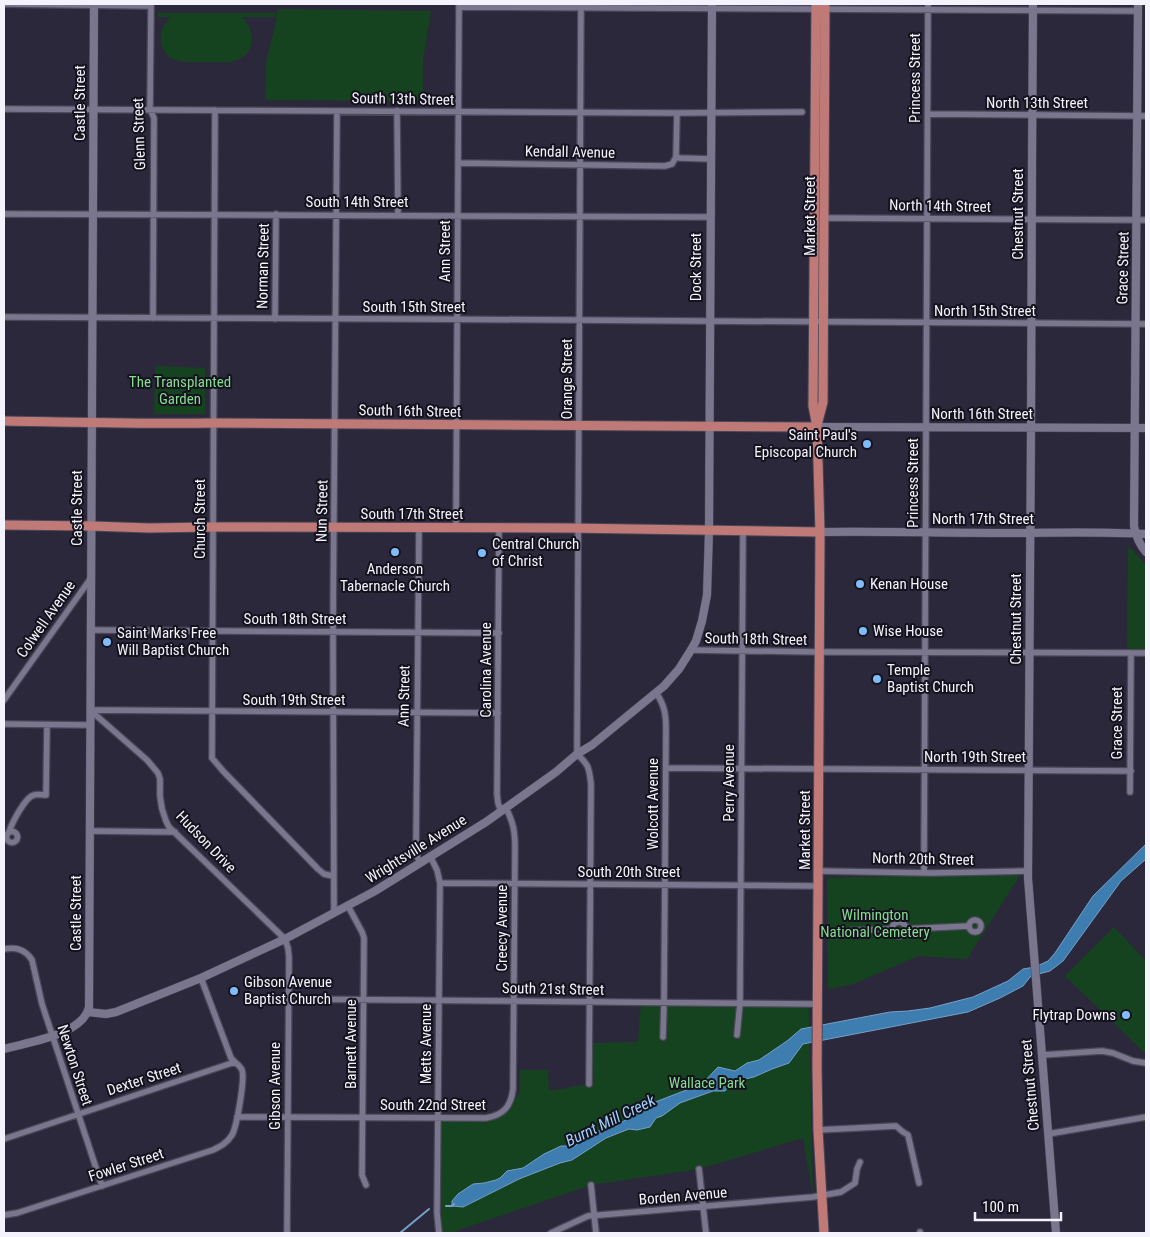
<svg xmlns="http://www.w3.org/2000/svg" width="1150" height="1237" font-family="'Roboto Condensed',sans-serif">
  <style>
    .green { fill: #16431f }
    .water { fill: #3e7db0; stroke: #75a0c7 }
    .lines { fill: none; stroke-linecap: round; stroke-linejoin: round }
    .stream { stroke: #75a0c7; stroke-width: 2 }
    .minor-casing { stroke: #4a4757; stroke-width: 8 }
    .tertiary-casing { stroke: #4a4757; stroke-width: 9 }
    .primary-casing { stroke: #4a4757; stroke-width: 11 }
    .minor { stroke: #79768e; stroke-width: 5.5 }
    .tertiary { stroke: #79768e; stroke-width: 8 }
    .primary { stroke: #bf7a78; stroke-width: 9 }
    .poi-dot { fill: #81bcfa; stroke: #14121c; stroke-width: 2 }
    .labels { text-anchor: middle; stroke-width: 4; stroke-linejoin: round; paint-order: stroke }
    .street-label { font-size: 15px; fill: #f4f2fd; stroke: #14121c }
    .park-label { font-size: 15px; fill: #86db91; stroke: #14121c }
    .poi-label { font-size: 15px; fill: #f4f2fd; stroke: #14121c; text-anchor: start }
    .water-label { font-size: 16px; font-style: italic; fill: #a0d0fc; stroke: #14121c }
  </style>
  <rect width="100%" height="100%" fill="#2c283c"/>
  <path class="green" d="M277,9L431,11L423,60V101L265,100L266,62L276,22Z
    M158,13H275V17H242C258,33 255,58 230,62C221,62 211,62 202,62C185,62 165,64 161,42C159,32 164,24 171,17H158Z
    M155,366L205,368V414H154Z
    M1128,546L1146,565V649H1127Z
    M1019,873L1020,875L967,959L918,956L851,985L828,989L827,878Z
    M1114,927L1146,961V1054L1065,976Z
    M641,1002L809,1004L813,1197L803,1138L699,1169L591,1185L450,1233H439L438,1118H486L503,1112L520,1093V1070H548L549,1091L588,1084L589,1043L638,1042Z"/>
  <path class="water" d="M1146,844V859L1121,881L1063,961L1050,971L1031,976L1023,986L1000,998L968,1012L803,1044L789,1063L772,1069L754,1077L731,1082L725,1091H713L680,1103L662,1116L656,1118L650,1127L637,1130L629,1129L606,1138L572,1160L560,1163L519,1179L463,1207L452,1206V1201L458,1194L473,1184L484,1183L496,1180L500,1178L507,1171L523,1168L544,1154L561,1146H575L587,1134L616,1126L650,1104L702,1084L718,1067L735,1071L747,1063L759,1060L787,1041L801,1029L890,1012L908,1011L930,1008L973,997L1008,981L1023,969L1035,967L1048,961L1055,953L1093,896Z"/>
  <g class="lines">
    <path class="stream" d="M446,1206H452L454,1204
      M400,1233L429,1209"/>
    <defs>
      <path id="minor" d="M4,4L151,6L150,109L154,118L153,318
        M581,4L577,754C589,765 589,768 591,784L589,1084
        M459,7L1138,11
        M4,109L677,113L802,112
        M215,110L212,758L223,771L318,869L324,874L333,876
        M397,111L398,215
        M928,114L1146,116
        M676,157L680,158L711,159
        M458,163L665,166L672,164L676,157L677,113
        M4,214L710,217
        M824,218L1146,220
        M4,317L418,319L1146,324
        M275,319L276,214
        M419,528L416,850L417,856L420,863
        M456,528L459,4
        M499,529L497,794L498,803L501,811
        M91,630L499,633
        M691,650L820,652L1146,653
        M656,693C665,705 666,716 666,730L664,1002L663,1037
        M4,700L91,578
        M90,710L147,760L158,773L160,779V796L162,809L166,821L169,827L285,939L288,948L289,957L287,1233
        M91,710L498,713
        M4,724L90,725
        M666,768L1131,771
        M1130,792L1131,653
        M90,831L175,832
        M6.5 837a5.5 5.5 0 1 1 11 0a5.5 5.5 0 1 1-11 0Z
        M9,832C12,823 25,797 34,795C37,794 43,795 46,795L47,725
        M430,856L437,870L440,883L437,1213L439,1233
        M818,871L932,873L1028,871
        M924,872L928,4
        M440,883L818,886
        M348,906L362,932L364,938L362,1175L366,1185
        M334,913L333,632L337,111
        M969 926a6 6 0 1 1 12 0a6 6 0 1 1-12 0Z
        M892 929a7 7 0 1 1 14 0a7 7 0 1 1-14 0Z
        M905,929L969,926
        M818,932L892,929
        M4,949C16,947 25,949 32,960L42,1004L102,1186
        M288,999L818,1004
        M737,1035L740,1003L743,531
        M1042,1055L1102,1051L1113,1053L1133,1061L1146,1063
        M237,1117L486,1118C504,1115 511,1106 513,1089L515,847C515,831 513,822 506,808
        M818,1130L896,1126L903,1132L908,1135L919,1183
        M1048,1134L1146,1117
        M4,1139L235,1062
        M699,1169L706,1233
        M591,1185L596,1233
        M4,1215L17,1213L213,1150C221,1146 227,1143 232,1135C237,1126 245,1079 242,1070C240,1065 234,1062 231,1058L201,978
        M920,1232V1233
        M551,1233L588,1216L813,1197L841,1192L855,1183L857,1169L860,1162"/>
      <path id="tertiary" d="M1033,4L1032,164L1031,428L1028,878L1056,1233
        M1138,4L1134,526C1136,537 1139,544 1146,552
        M817,427L1146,428
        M820,532C879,531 939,533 998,533C1048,533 1097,531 1146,534
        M88,1012L106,1014L116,1012L201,978L285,939L375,891L486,822L556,772L577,754L592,745L664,686L679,669L691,650L696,641L702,621L707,595L709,531L712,4
        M4,1049C28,1042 83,1035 89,1007L94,4"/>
      <path id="primary" d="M816,4L813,406L817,427L820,532L817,1068L818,1130L824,1233
        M4,421C74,422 143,424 213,423L817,427
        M817,425L823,402L825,4
        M4,525L91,526L149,528L212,527L568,528L820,532"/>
    </defs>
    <use href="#minor" class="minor-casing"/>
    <use href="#tertiary" class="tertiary-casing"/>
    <use href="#primary" class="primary-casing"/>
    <use href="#minor" class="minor"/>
    <use href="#tertiary" class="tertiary"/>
    <use href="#primary" class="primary"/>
  </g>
  <g class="poi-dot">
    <circle cx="867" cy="444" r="5"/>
    <circle cx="395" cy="552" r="5"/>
    <circle cx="482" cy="553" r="5"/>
    <circle cx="860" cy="584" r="5"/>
    <circle cx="863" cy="631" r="5"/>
    <circle cx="107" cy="642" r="5"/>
    <circle cx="877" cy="679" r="5"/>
    <circle cx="234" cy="991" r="5"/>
    <circle cx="1126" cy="1015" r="5"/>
  </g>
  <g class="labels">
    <g class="street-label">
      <text transform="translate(915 78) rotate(-90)" y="5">Princess Street</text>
      <text transform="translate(403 99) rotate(1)" y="5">South 13th Street</text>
      <text transform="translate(80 103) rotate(-90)" y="5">Castle Street</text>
      <text x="1037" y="108">North 13th Street</text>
      <text transform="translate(139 134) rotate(-92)" y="5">Glenn Street</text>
      <text transform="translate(570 152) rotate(1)" y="5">Kendall Avenue</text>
      <text x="357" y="207">South 14th Street</text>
      <text transform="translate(940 206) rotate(1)" y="5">North 14th Street</text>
      <text transform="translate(1018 214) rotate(-90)" y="5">Chestnut Street</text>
      <text transform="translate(810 216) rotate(-90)" y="5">Market Street</text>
      <text transform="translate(445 251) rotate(-90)" y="5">Ann Street</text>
      <text transform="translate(263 266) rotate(-89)" y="5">Norman Street</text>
      <text transform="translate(696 267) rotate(-90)" y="5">Dock Street</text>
      <text transform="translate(1123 268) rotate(-89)" y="5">Grace Street</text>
      <text x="414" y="312">South 15th Street</text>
      <text x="985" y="316">North 15th Street</text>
      <text transform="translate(567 379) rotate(-90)" y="5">Orange Street</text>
      <text transform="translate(410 411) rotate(1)" y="5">South 16th Street</text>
      <text x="982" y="419">North 16th Street</text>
      <text transform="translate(913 483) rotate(-90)" y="5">Princess Street</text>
      <text transform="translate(77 508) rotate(-90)" y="5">Castle Street</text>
      <text transform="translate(322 511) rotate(-89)" y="5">Nun Street</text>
      <text x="412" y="519">South 17th Street</text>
      <text transform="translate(200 519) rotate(-90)" y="5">Church Street</text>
      <text x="983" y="524">North 17th Street</text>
      <text transform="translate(46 619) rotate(-55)" y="5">Colwell Avenue</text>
      <text x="295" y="624">South 18th Street</text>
      <text transform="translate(1016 619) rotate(-90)" y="5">Chestnut Street</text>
      <text transform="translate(756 639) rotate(1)" y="5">South 18th Street</text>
      <text transform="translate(486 670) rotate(-90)" y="5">Carolina Avenue</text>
      <text transform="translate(404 696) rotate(-89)" y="5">Ann Street</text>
      <text x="294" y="705">South 19th Street</text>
      <text transform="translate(1117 723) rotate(-90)" y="5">Grace Street</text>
      <text x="975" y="762">North 19th Street</text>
      <text transform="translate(729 783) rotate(-90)" y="5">Perry Avenue</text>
      <text transform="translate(653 804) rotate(-90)" y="5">Wolcott Avenue</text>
      <text transform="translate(805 830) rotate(-90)" y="5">Market Street</text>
      <text transform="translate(206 842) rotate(46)" y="5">Hudson Drive</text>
      <text transform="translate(416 849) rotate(-32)" y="5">Wrightsville Avenue</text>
      <text transform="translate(923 859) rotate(1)" y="5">North 20th Street</text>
      <text x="629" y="877">South 20th Street</text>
      <text transform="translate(76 913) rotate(-90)" y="5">Castle Street</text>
      <text transform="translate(502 928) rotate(-90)" y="5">Creecy Avenue</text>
      <text transform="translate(553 989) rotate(1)" y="5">South 21st Street</text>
      <text transform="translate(351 1044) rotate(-90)" y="5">Barnett Avenue</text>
      <text transform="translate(426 1044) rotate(-90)" y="5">Metts Avenue</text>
      <text transform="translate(75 1065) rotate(72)" y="5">Newton Street</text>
      <text transform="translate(144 1079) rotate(-18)" y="5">Dexter Street</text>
      <text transform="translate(1030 1085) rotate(-95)" y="5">Chestnut Street</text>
      <text transform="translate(275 1086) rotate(-90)" y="5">Gibson Avenue</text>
      <text x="433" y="1110">South 22nd Street</text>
      <text transform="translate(126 1165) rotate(-18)" y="5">Fowler Street</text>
      <text transform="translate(683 1196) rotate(-5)" y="5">Borden Avenue</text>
    </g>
    <g class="park-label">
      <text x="180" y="387">The Transplanted<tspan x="180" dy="17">Garden</tspan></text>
      <text x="875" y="920">Wilmington<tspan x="875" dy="17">National Cemetery</tspan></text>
      <text x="707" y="1088">Wallace Park</text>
    </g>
    <g class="poi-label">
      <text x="857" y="440" text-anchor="end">Saint Paul's<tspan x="857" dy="17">Episcopal Church</tspan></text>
      <text x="492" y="549">Central Church<tspan x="492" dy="17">of Christ</tspan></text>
      <text x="395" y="574" text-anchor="middle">Anderson<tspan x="395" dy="17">Tabernacle Church</tspan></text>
      <text x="870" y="589">Kenan House</text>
      <text x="873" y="636">Wise House</text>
      <text x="117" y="638">Saint Marks Free<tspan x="117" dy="17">Will Baptist Church</tspan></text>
      <text x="887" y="675">Temple<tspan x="887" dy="17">Baptist Church</tspan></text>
      <text x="244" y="987">Gibson Avenue<tspan x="244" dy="17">Baptist Church</tspan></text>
      <text x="1116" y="1020" text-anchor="end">Flytrap Downs</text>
    </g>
    <g class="water-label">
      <text transform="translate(610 1120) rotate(-26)" y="6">Burnt Mill Creek</text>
    </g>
  </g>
  <rect width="1150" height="1237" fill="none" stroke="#f4f2fd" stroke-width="10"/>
  <path d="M975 1212v8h86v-8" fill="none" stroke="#f4f2fd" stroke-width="2.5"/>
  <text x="982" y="1212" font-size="15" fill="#f4f2fd" stroke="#14121c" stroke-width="4" paint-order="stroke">100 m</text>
</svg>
